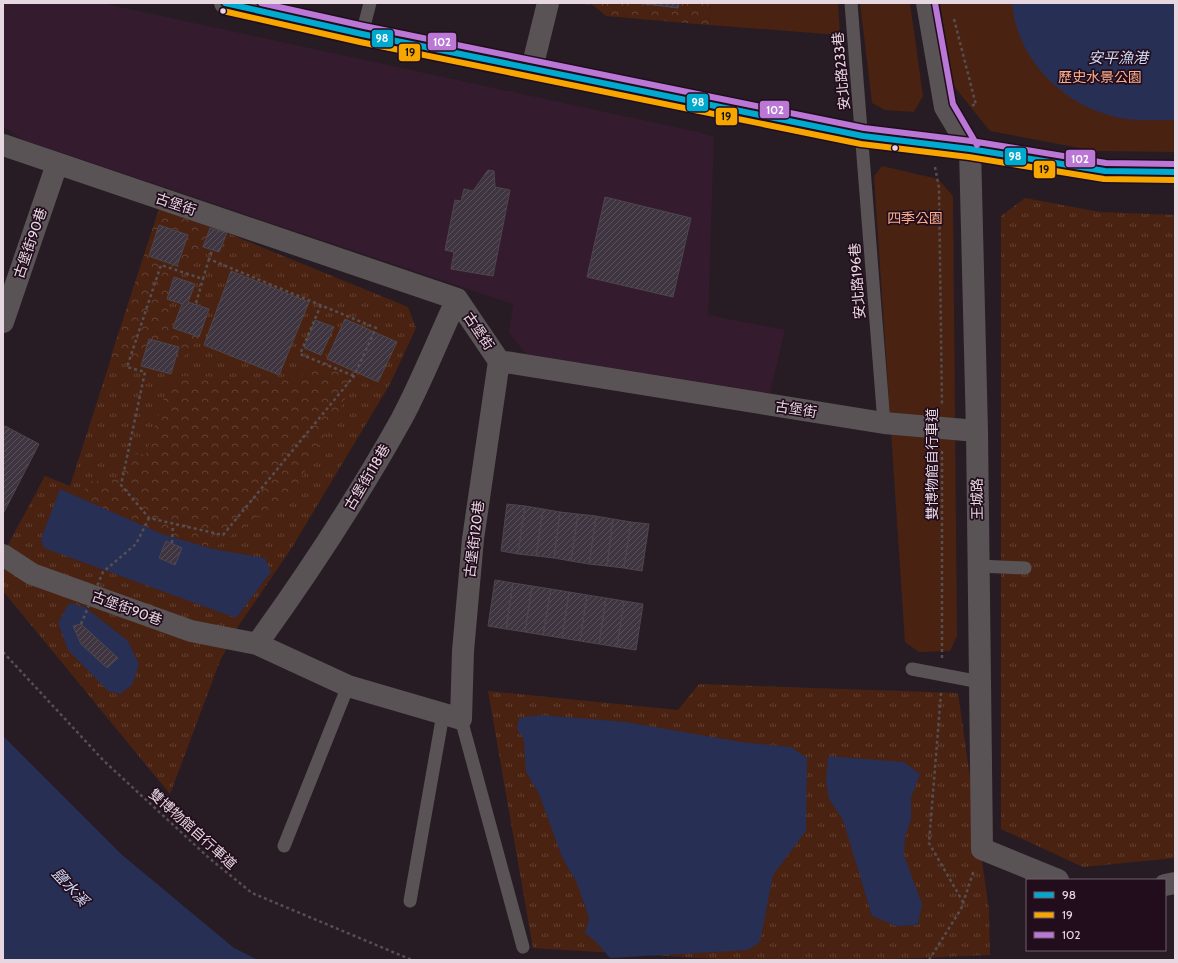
<svg xmlns="http://www.w3.org/2000/svg" width="1178" height="963" font-family="Cabin,'Noto Sans TC',sans-serif">
  <style>
    .built { fill: #351b2e }
    .grass { fill: url(#grass-tufts) }
    .forest { fill: url(#forest-crowns) }
    .park { fill: #4a2211 }
    .water { fill: #272f55 }
    .building { fill: url(#building-hatch); stroke: #4d464e }
    .lines { fill: none; stroke-linecap: round; stroke-linejoin: round }
    .path { stroke: #554f52; stroke-width: 2.5; stroke-dasharray: 3 3; stroke-linecap: butt }
    .service { stroke: #595355; stroke-width: 13 }
    .minor { stroke: #595355; stroke-width: 22 }
    .tertiary { stroke: #595355; stroke-width: 22 }
    .path-bridge { stroke: #554f52; stroke-width: 2.5; stroke-dasharray: 3 3; stroke-linecap: butt }
    .bus-1-casing { stroke: #220d1d; stroke-width: 9 }
    .bus-2-casing { stroke: #220d1d; stroke-width: 9 }
    .bus-3-casing { stroke: #220d1d; stroke-width: 9 }
    .bus-1 { stroke: #00a9ce; stroke-width: 6 }
    .bus-2 { stroke: #f7a600; stroke-width: 6 }
    .bus-3 { stroke: #ba77d6; stroke-width: 6 }
    .bus-dot { fill: #e7d7e1; stroke: #220d1d; stroke-width: 1.5 }
    .labels { text-anchor: middle; stroke-width: 3.5; stroke-linejoin: round; paint-order: stroke }
    .street-label { font-size: 14px; fill: #e7d7e1; stroke: #220d1d }
    .park-label { font-size: 14px; fill: #fcae8b; stroke: #220d1d }
    .water-label { font-size: 15px; font-style: italic; fill: #ced8f5; stroke: #220d1d }
    .line-badge { stroke: #220d1d; stroke-width: 1.5 }
    .badge-label { font-size: 11px; text-anchor: middle; font-weight: bold; fill: #fff }
    .pale-badge-label { font-size: 11px; text-anchor: middle; font-weight: bold; fill: #111 }
  </style>
  <defs>
    <pattern id="grass-tufts" width="24" height="20" patternUnits="userSpaceOnUse"><rect width="24" height="20" fill="#4a2211"/><path d="M3 7l-1-3M5 7V3M7 7l1-3M15 17l-1-3M17 17v-4M19 17l1-3" fill="none" stroke="#644133"/></pattern>
    <pattern id="forest-crowns" width="20" height="18" patternUnits="userSpaceOnUse"><rect width="20" height="18" fill="#4a2211"/><path d="M2 6a3 3 0 1 1 6 0M12 15a3 3 0 1 1 6 0" fill="none" stroke="#644133"/></pattern>
    <pattern id="building-hatch" width="6" height="6" patternUnits="userSpaceOnUse"><rect width="6" height="6" fill="#3e3540"/><path d="M-1 1l2-2M0 6l6-6M5 7l2-2" fill="none" stroke="#5a525b"/></pattern>
  </defs>
  <rect width="100%" height="100%" fill="#271c24"/>
  <path class="built" d="M3,3H101L698,132L714,137L708,315L785,330L770,393L526,354L509,333L513,304L24,140L3,126Z"/>
  <path class="grass" d="M1025,198L1100,212L1175,215V858L1083,867L1001,829V216Z
    M159,209L227,233L408,307L416,328L390,384L291,549L239,625L220,661L170,794L3,591V554L45,476L70,486Z
    M699,684L958,693L989,910L990,955L868,960H734L533,948L488,691L678,710Z"/>
  <path class="forest" d="M571,3H711L709,25L606,16L593,5Z
    M159,209L210,228L203,247L174,277L167,299L173,328L199,337L171,374L111,356Z
    M316,361L333,362L359,374L294,491L213,549L162,534L85,500V482L119,479L124,455L146,454L171,376L299,378Z"/>
  <path class="park" d="M711,3H838L840,35L709,25Z
    M860,3H910L923,96L914,112L885,110L872,103Z
    M940,3H1175V152L1096,151L990,131L952,84Z
    M882,166L938,179L953,196L957,636L950,651L919,652L905,642L874,176Z"/>
  <path class="water" d="M1012,3H1175V120C1159,120 1142,121 1126,119C1068,110 1017,63 1012,3Z
    M60,489L162,534L213,549L265,558L271,572L236,618L44,548L41,539Z
    M69,603L85,607L128,641L139,664L132,685L120,694L108,691L68,650L58,623Z
    M540,715L626,722L741,742L791,747L807,758L806,831L773,875L760,942L748,950L610,958L596,942L585,933L589,918L577,883L562,857L539,794L526,772L524,740L517,729L519,718Z
    M3,736L121,854L234,948L258,960H3Z
    M828,756L904,762L920,774L911,798V819L905,837L904,855L922,904L918,925L896,926L872,916L843,820L829,799L826,781Z"/>
  <path class="building" d="M637,3H679L678,8Z
    M488,170L494,171L495,187L510,190L493,276L451,269L454,252L445,250L455,200L461,201L464,189L473,191Z
    M605,197L691,218L673,297L587,277Z
    M159,225L188,235L177,266L149,256Z
    M210,228L227,233L219,252L203,247Z
    M231,271L309,302L279,375L204,345Z
    M174,277L195,284L188,302L209,309L199,337L173,328L182,304L167,299Z
    M345,319L397,342L378,382L327,359Z
    M315,320L334,327L321,355L304,348Z
    M149,339L179,347L171,374L141,366Z
    M5,426L39,444L4,512L3,430Z
    M507,504L525,506L518,554L501,551Z
    M525,506L543,509L536,556L518,554Z
    M543,509L560,512L554,558L536,556Z
    M560,512L578,514L571,561L554,558Z
    M578,514L596,516L589,564L571,561Z
    M596,516L613,519L607,566L589,564Z
    M613,519L631,522L624,568L607,566Z
    M631,522L649,524L642,571L624,568Z
    M166,541L182,548L175,565L159,558Z
    M495,580L513,583L506,629L488,626Z
    M513,583L532,586L525,632L506,629Z
    M532,586L551,589L543,635L525,632Z
    M551,589L569,592L562,638L543,635Z
    M569,592L587,595L580,641L562,638Z
    M587,595L606,598L599,644L580,641Z
    M606,598L624,601L617,647L599,644Z
    M624,601L643,604L636,650L617,647Z
    M81,624L118,658L107,668L81,644L73,626Z"/>
  <g class="lines">
    <path class="path" d="M954,19L976,105H969
      M935,167L939,188L942,406
      M209,259L203,279L161,265L127,367L145,372L121,485L149,518L223,535L354,376L376,328L209,259L212,250
      M196,303L203,279
      M321,305L300,354L354,376
      M172,543L173,525
      M3,652L104,761L209,858L252,893L412,960
      M942,658V449
      M941,693L929,843L963,902
      M929,960L961,909L974,870"/>
    <path class="service" d="M851,3L884,423
      M362,34L370,3
      M978,566L1025,568
      M912,669L980,682
      M461,719L523,947
      M284,846L348,686
      M410,901L443,714"/>
    <path class="minor" d="M927,3L945,107L970,149L977,431L982,849L1058,880
      M532,68L548,3
      M3,145L457,299L499,361L884,423L977,431
      M3,322L57,164
      M3,555L32,574L191,631L257,644L348,686L461,719L463,651L473,539L499,361
      M257,644C309,572 358,497 401,420C422,381 438,339 457,299
      M1165,885L1175,883"/>
    <path class="tertiary" d="M225,3L362,34L863,136L970,149L1105,171L1175,172"/>
    <path class="path-bridge" d="M81,624L103,572L136,544L149,518"/>
    <defs>
      <path id="bus-1" d="M225,3L362,34L863,136L970,149L1105,171L1175,172"/>
      <path id="bus-2" d="M223,11L360,42L861,144L969,157L1104,179L1175,180"/>
      <path id="bus-3" d="M261,3L364,26L864,128L971,141L1106,163L1175,164
        M935,3L953,104L977,145"/>
    </defs>
    <use href="#bus-1" class="bus-1-casing"/>
    <use href="#bus-2" class="bus-2-casing"/>
    <use href="#bus-3" class="bus-3-casing"/>
    <use href="#bus-1" class="bus-1"/>
    <use href="#bus-2" class="bus-2"/>
    <use href="#bus-3" class="bus-3"/>
  </g>
  <g class="bus-dot">
    <circle cx="223" cy="11" r="3.5"/>
    <circle cx="895" cy="148" r="3.5"/>
  </g>
  <g class="labels">
    <g class="street-label">
      <text transform="translate(841 71) rotate(-95)" y="5">安北路233巷</text>
      <text transform="translate(176 204) rotate(19)" y="5">古堡街</text>
      <text transform="translate(30 243) rotate(-71)" y="5">古堡街90巷</text>
      <text transform="translate(857 281) rotate(-94)" y="5">安北路196巷</text>
      <text transform="translate(479 331) rotate(56)" y="5">古堡街</text>
      <text transform="translate(796 409) rotate(9)" y="5">古堡街</text>
      <text transform="translate(932 464) rotate(-90)" y="5">雙博物館自行車道</text>
      <text transform="translate(367 477) rotate(-59)" y="5">古堡街118巷</text>
      <text transform="translate(977 499) rotate(-91)" y="5">王城路</text>
      <text transform="translate(474 539) rotate(-83)" y="5">古堡街120巷</text>
      <text transform="translate(127 608) rotate(20)" y="5">古堡街90巷</text>
      <text transform="translate(193 829) rotate(42)" y="5">雙博物館自行車道</text>
    </g>
    <g class="park-label">
      <text x="1100" y="82">歷史水景公園</text>
      <text x="915" y="223">四季公園</text>
    </g>
    <g class="water-label">
      <text x="1118" y="63">安平漁港</text>
      <text transform="translate(70 887) rotate(47)" y="5">鹽水溪</text>
    </g>
  </g>
  <g class="line-badge">
    <rect x="371" y="29" width="23" height="19" rx="4" fill="#00a9ce"/>
    <rect x="427" y="32" width="30" height="19" rx="4" fill="#ba77d6"/>
    <rect x="398" y="43" width="23" height="19" rx="4" fill="#f7a600"/>
    <rect x="686" y="93" width="23" height="19" rx="4" fill="#00a9ce"/>
    <rect x="759" y="100" width="31" height="19" rx="4" fill="#ba77d6"/>
    <rect x="715" y="107" width="23" height="19" rx="4" fill="#f7a600"/>
    <rect x="1004" y="147" width="23" height="19" rx="4" fill="#00a9ce"/>
    <rect x="1065" y="149" width="31" height="19" rx="4" fill="#ba77d6"/>
    <rect x="1033" y="160" width="23" height="19" rx="4" fill="#f7a600"/>
  </g>
  <g class="badge-label">
    <text x="382" y="42">98</text>
    <text x="442" y="46">102</text>
    <text x="698" y="106">98</text>
    <text x="775" y="114">102</text>
    <text x="1015" y="160">98</text>
    <text x="1080" y="163">102</text>
  </g>
  <g class="pale-badge-label">
    <text x="410" y="56">19</text>
    <text x="726" y="120">19</text>
    <text x="1044" y="173">19</text>
  </g>
  <rect width="1178" height="963" fill="none" stroke="#e7d7e1" stroke-width="8"/>
  <rect x="1026" y="879" width="140" height="72" fill="#220d1d" stroke="#715e6b"/>
  <rect x="1034" y="892" width="20" height="6" fill="#00a9ce" stroke="#715e6b"/>
  <text x="1062" y="899" font-size="12" fill="#e7d7e1">98</text>
  <rect x="1034" y="912" width="20" height="6" fill="#f7a600" stroke="#715e6b"/>
  <text x="1062" y="919" font-size="12" fill="#e7d7e1">19</text>
  <rect x="1034" y="932" width="20" height="6" fill="#ba77d6" stroke="#715e6b"/>
  <text x="1062" y="939" font-size="12" fill="#e7d7e1">102</text>
</svg>
